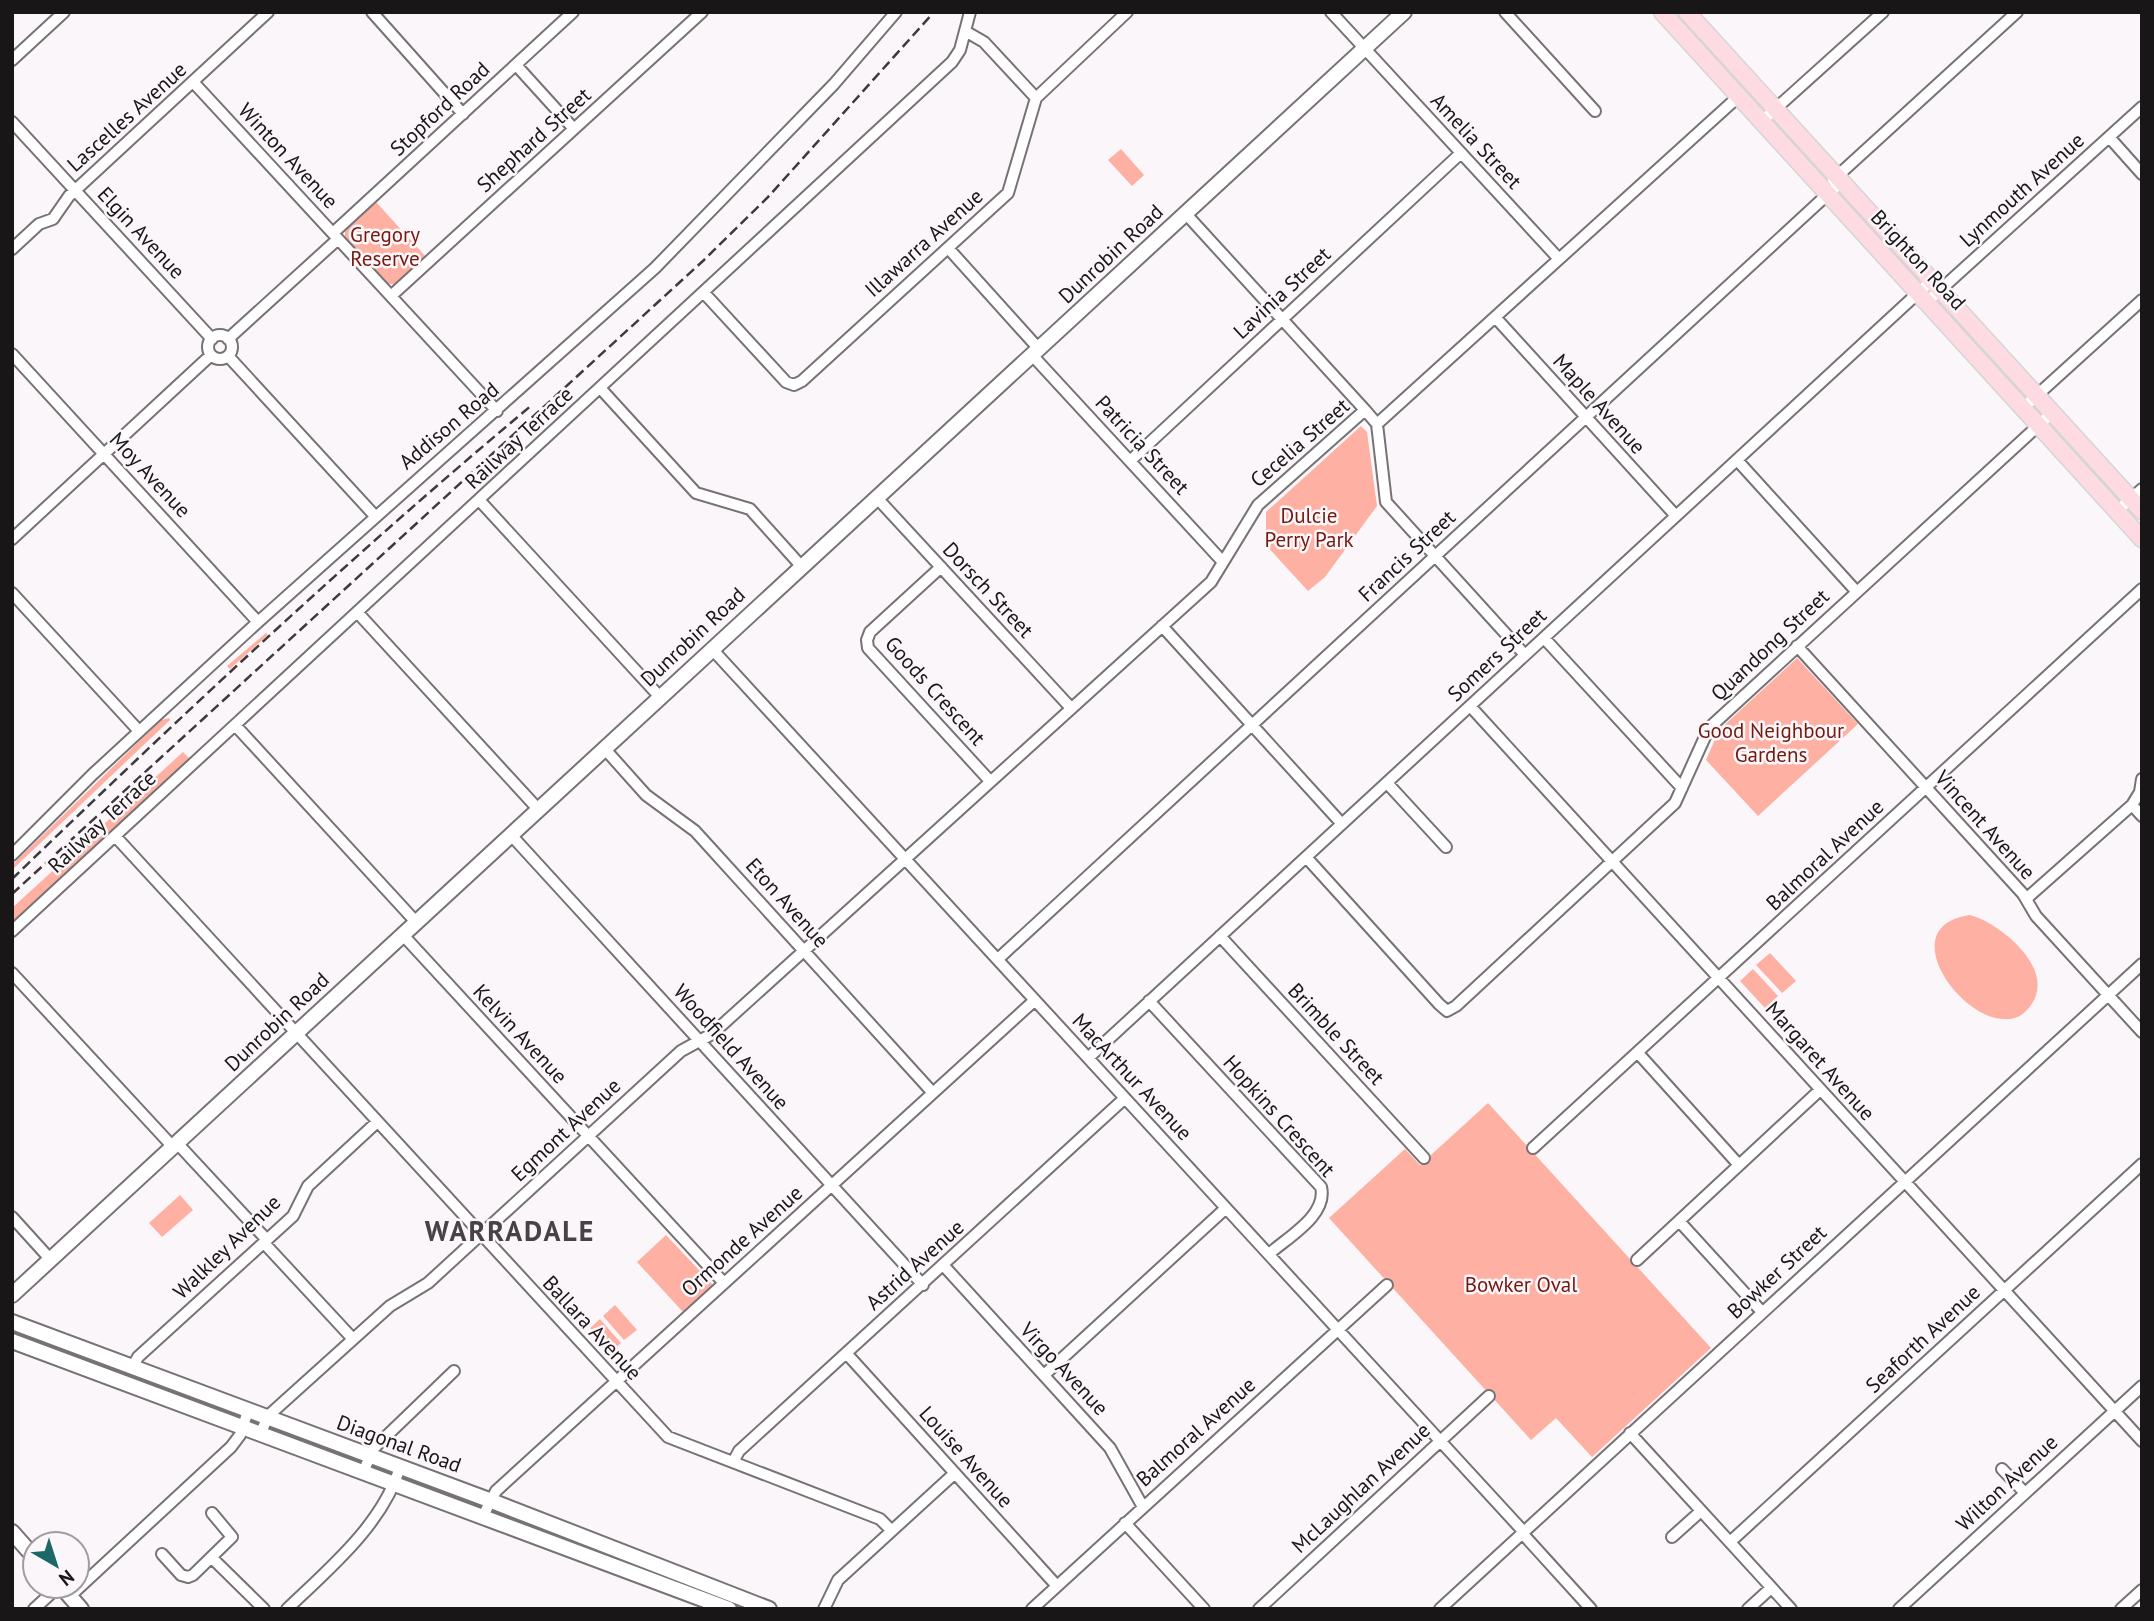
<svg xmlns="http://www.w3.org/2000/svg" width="2154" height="1621" font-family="'PT Sans',sans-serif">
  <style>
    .green { fill: #feb0a2 }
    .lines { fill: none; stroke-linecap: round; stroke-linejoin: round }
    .street-casing { stroke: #777276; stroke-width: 14 }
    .secondary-casing { stroke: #777276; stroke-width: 18 }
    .primary-casing { stroke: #d5d5d5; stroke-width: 19 }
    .street { stroke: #fff; stroke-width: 10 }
    .secondary { stroke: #fff; stroke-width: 14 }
    .primary { stroke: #fedbe3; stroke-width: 16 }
    .rail { stroke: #3d3a3c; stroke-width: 2.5; stroke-dasharray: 10 5; stroke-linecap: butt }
    .labels { text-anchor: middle; stroke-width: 5; stroke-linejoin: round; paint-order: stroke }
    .street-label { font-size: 21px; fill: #181617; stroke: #fbf6fa }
    .park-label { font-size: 21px; fill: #73190e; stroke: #fbf6fa }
    .district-label { font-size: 28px; font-weight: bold; letter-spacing: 2px; fill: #474246; stroke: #fbf6fa }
  </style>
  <rect width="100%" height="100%" fill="#fbf6fa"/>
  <path class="green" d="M1121,149L1144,175L1132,186L1108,160Z
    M376,202L426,257L396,284H388L345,237V230Z
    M1361,426L1367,432L1377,506L1325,577L1308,591L1266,545V512Z
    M266,633L268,635L230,669L227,666Z
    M1797,658L1858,724L1758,816L1706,760L1719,730Z
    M169,718L170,720L12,870V865L161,720Z
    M183,752L190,759L12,922V908Z
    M1970,915C2000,923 2057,969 2031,1005C2024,1015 2016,1020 2004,1019C1959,1019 1893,926 1970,915Z
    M1770,953L1796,981L1782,993L1756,965Z
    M1753,969L1778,996L1765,1008L1740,981Z
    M1488,1103L1711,1348L1592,1457L1556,1418L1531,1440L1329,1218L1405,1149L1420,1165Z
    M180,1195L193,1210L162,1237L149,1223Z
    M666,1235L713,1285L683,1312L637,1262Z
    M615,1305L637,1330L624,1340L603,1316Z
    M600,1319L621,1343L611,1352L590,1328Z"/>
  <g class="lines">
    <defs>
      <path id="street" d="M372,12L463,114
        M1331,12L1559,259
        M1505,12L1595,111
        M965,31L984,42L1036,98
        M12,60L64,12
        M516,65L574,129
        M194,83L497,411
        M1762,121L1883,12
        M12,122L212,339
        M2109,137L2142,174
        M1833,180L2017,12
        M1186,214L1365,410
        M333,233L573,12
        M948,248L1039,349
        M12,249L39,224L53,219L69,196L268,12
        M705,294L786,382L794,385L802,381L1008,193L1036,98L1127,12
        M391,296L702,12
        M1928,301L2142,107
        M1495,317L1676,516
        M208 347a12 12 0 1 1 24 0a12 12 0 1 1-24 0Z
        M228,339L338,239
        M12,354L258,622
        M1032,355L1223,562
        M228,356L375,516
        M601,389L696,493L750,509L802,567
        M2024,407L2142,300
        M1377,424L1386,502L1525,655
        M1737,460L1856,591
        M1130,461L1461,153
        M877,498L1071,708
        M480,501L660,697
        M2117,511L2142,489
        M12,539L211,355
        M941,567L870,632L867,640L868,648L990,781
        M12,593L139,731
        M357,612L538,809
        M1162,626L1342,824
        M1544,638L1682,788
        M1797,646L2023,894L2036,916L2142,1032
        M712,649L1523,1531
        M1470,706L2142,1441
        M235,725L416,922
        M604,748L646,795L695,831L933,1093
        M1387,783L1446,847
        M2132,805L2140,792L2142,779
        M511,835L923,1285
        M115,836L668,1437L880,1519L891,1530
        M12,855L93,774L258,622L655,268L834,84L896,12
        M1306,857L1439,1004L1447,1011L1456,1006L1675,803L1709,728L2053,412
        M2026,899L2132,805L2142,816
        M12,931L952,62L960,50L970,12
        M402,934L724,1283
        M1220,936L1424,1158
        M998,959L1842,181
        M12,973L173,1147
        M1149,1001L1321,1187C1328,1215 1288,1237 1269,1254
        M1638,1053L1739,1165
        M1088,1058L1932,280
        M177,1143L267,1240
        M1533,1148L2142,589
        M12,1217L51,1260
        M1679,1221L1762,1312
        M264,1243L353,1339
        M1637,1260L1820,1090
        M944,1266L1110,1448L1143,1507
        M847,1354L1057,1586
        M132,1368L138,1357L293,1216L308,1186L376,1123
        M1044,1375L1226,1208
        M1630,1433L1791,1609
        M260,1435L268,1416L390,1306L428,1283L681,1051L712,1034L1211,582L1258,505L1365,410L1377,424L1739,96
        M733,1462L739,1451L1125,1098
        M2002,1469L2025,1493
        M363,1472L374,1448L454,1371
        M483,1516L496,1491L1035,1000
        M1125,1523L1204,1609
        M1522,1533L1591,1609
        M1672,1537L1701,1511
        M1730,1542L2142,1164
        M162,1554L181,1575L188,1577L193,1575L232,1537L212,1513
        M212,1558L264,1609
        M70,1596L231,1447L240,1435L248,1411
        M34,1609L59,1586
        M287,1609C329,1569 383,1524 400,1467
        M824,1609L838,1580L955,1473
        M1032,1609L1387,1285
        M1259,1609L1489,1396
        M1440,1609L2142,964
        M1748,1609L1771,1588
        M1899,1609L2142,1386
        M2121,1609L2142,1590"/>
      <path id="secondary" d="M12,1295L1404,12
        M12,1322L489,1500L769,1609
        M12,1341L729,1609
        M12,1532L35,1558
        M61,1586L81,1609"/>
      <path id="primary" d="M1662,12L2142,539
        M1687,12L2142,511"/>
    </defs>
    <use href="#street" class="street-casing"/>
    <use href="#secondary" class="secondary-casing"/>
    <use href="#primary" class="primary-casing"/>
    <use href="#street" class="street"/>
    <use href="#secondary" class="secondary"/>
    <use href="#primary" class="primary"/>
    <path class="rail" d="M12,879C181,716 352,555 532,405
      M12,894L704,260L769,196L934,12"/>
  </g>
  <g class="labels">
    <g class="street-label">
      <text transform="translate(440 109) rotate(-43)" y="7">Stopford Road</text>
      <text transform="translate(127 117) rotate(-42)" y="7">Lascelles Avenue</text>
      <text transform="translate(534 140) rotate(-42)" y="7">Shephard Street</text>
      <text transform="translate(1476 141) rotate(47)" y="7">Amelia Street</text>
      <text transform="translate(288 156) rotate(47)" y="7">Winton Avenue</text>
      <text transform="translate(2022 190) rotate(-42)" y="7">Lynmouth Avenue</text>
      <text transform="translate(141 233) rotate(47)" y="7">Elgin Avenue</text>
      <text transform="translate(924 243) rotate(-42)" y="7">Illawarra Avenue</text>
      <text transform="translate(1111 254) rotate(-43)" y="7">Dunrobin Road</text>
      <text transform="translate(1918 260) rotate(47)" y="7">Brighton Road</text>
      <text transform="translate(1282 293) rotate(-43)" y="7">Lavinia Street</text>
      <text transform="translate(1599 404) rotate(48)" y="7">Maple Avenue</text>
      <text transform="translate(449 426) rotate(-40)" y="7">Addison Road</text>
      <text transform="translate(519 438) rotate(-43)" y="7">Railway Terrace</text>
      <text transform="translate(1300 443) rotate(-41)" y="7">Cecelia Street</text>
      <text transform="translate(1142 445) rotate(47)" y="7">Patricia Street</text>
      <text transform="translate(150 475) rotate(47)" y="7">Moy Avenue</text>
      <text transform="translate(1407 556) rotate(-43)" y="7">Francis Street</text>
      <text transform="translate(988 590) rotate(47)" y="7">Dorsch Street</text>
      <text transform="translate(693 637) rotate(-43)" y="7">Dunrobin Road</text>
      <text transform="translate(1770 645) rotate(-43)" y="7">Quandong Street</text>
      <text transform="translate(1497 655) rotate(-43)" y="7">Somers Street</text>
      <text transform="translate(935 691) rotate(48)" y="7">Goods Crescent</text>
      <text transform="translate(102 822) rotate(-43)" y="7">Railway Terrace</text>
      <text transform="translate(1985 825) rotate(48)" y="7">Vincent Avenue</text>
      <text transform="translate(1825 855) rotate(-43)" y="7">Balmoral Avenue</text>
      <text transform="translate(787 903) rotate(48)" y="7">Eton Avenue</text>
      <text transform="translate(277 1022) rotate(-43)" y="7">Dunrobin Road</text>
      <text transform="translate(520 1034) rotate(47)" y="7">Kelvin Avenue</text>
      <text transform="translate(1336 1034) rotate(47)" y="7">Brimble Street</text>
      <text transform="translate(731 1047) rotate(48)" y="7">Woodfield Avenue</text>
      <text transform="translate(1820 1061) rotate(48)" y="7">Margaret Avenue</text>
      <text transform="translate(1132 1077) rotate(47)" y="7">MacArthur Avenue</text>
      <text transform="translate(1279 1116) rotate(48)" y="7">Hopkins Crescent</text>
      <text transform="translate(566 1130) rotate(-43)" y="7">Egmont Avenue</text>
      <text transform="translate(742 1241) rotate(-42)" y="7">Ormonde Avenue</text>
      <text transform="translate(227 1247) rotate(-44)" y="7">Walkley Avenue</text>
      <text transform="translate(915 1265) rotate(-42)" y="7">Astrid Avenue</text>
      <text transform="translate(1777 1272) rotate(-43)" y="7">Bowker Street</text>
      <text transform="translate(592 1328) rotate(47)" y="7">Ballara Avenue</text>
      <text transform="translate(1923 1339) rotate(-43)" y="7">Seaforth Avenue</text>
      <text transform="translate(1064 1369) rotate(47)" y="7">Virgo Avenue</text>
      <text transform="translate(1196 1432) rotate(-42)" y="7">Balmoral Avenue</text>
      <text transform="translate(399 1444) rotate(20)" y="7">Diagonal Road</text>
      <text transform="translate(966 1457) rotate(48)" y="7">Louise Avenue</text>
      <text transform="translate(2007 1483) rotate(-43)" y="7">Wilton Avenue</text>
      <text transform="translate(1361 1488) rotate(-43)" y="7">McLaughlan Avenue</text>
    </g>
    <g class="park-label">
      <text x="385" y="242">Gregory<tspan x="385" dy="24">Reserve</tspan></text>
      <text x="1309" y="523">Dulcie<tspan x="1309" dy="24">Perry Park</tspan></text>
      <text x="1771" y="738">Good Neighbour<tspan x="1771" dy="24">Gardens</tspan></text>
      <text x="1521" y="1292">Bowker Oval</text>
    </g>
    <g class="district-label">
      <text x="510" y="1241">WARRADALE</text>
    </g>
  </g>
  <rect width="2154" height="1621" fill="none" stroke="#181617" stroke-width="28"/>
  <g transform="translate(56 1565) rotate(141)"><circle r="33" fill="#fbf6fa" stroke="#a09c9f" stroke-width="2"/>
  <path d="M0-5L12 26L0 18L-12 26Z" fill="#1b6866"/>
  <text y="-10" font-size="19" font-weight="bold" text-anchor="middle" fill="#181617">N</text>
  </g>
</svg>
